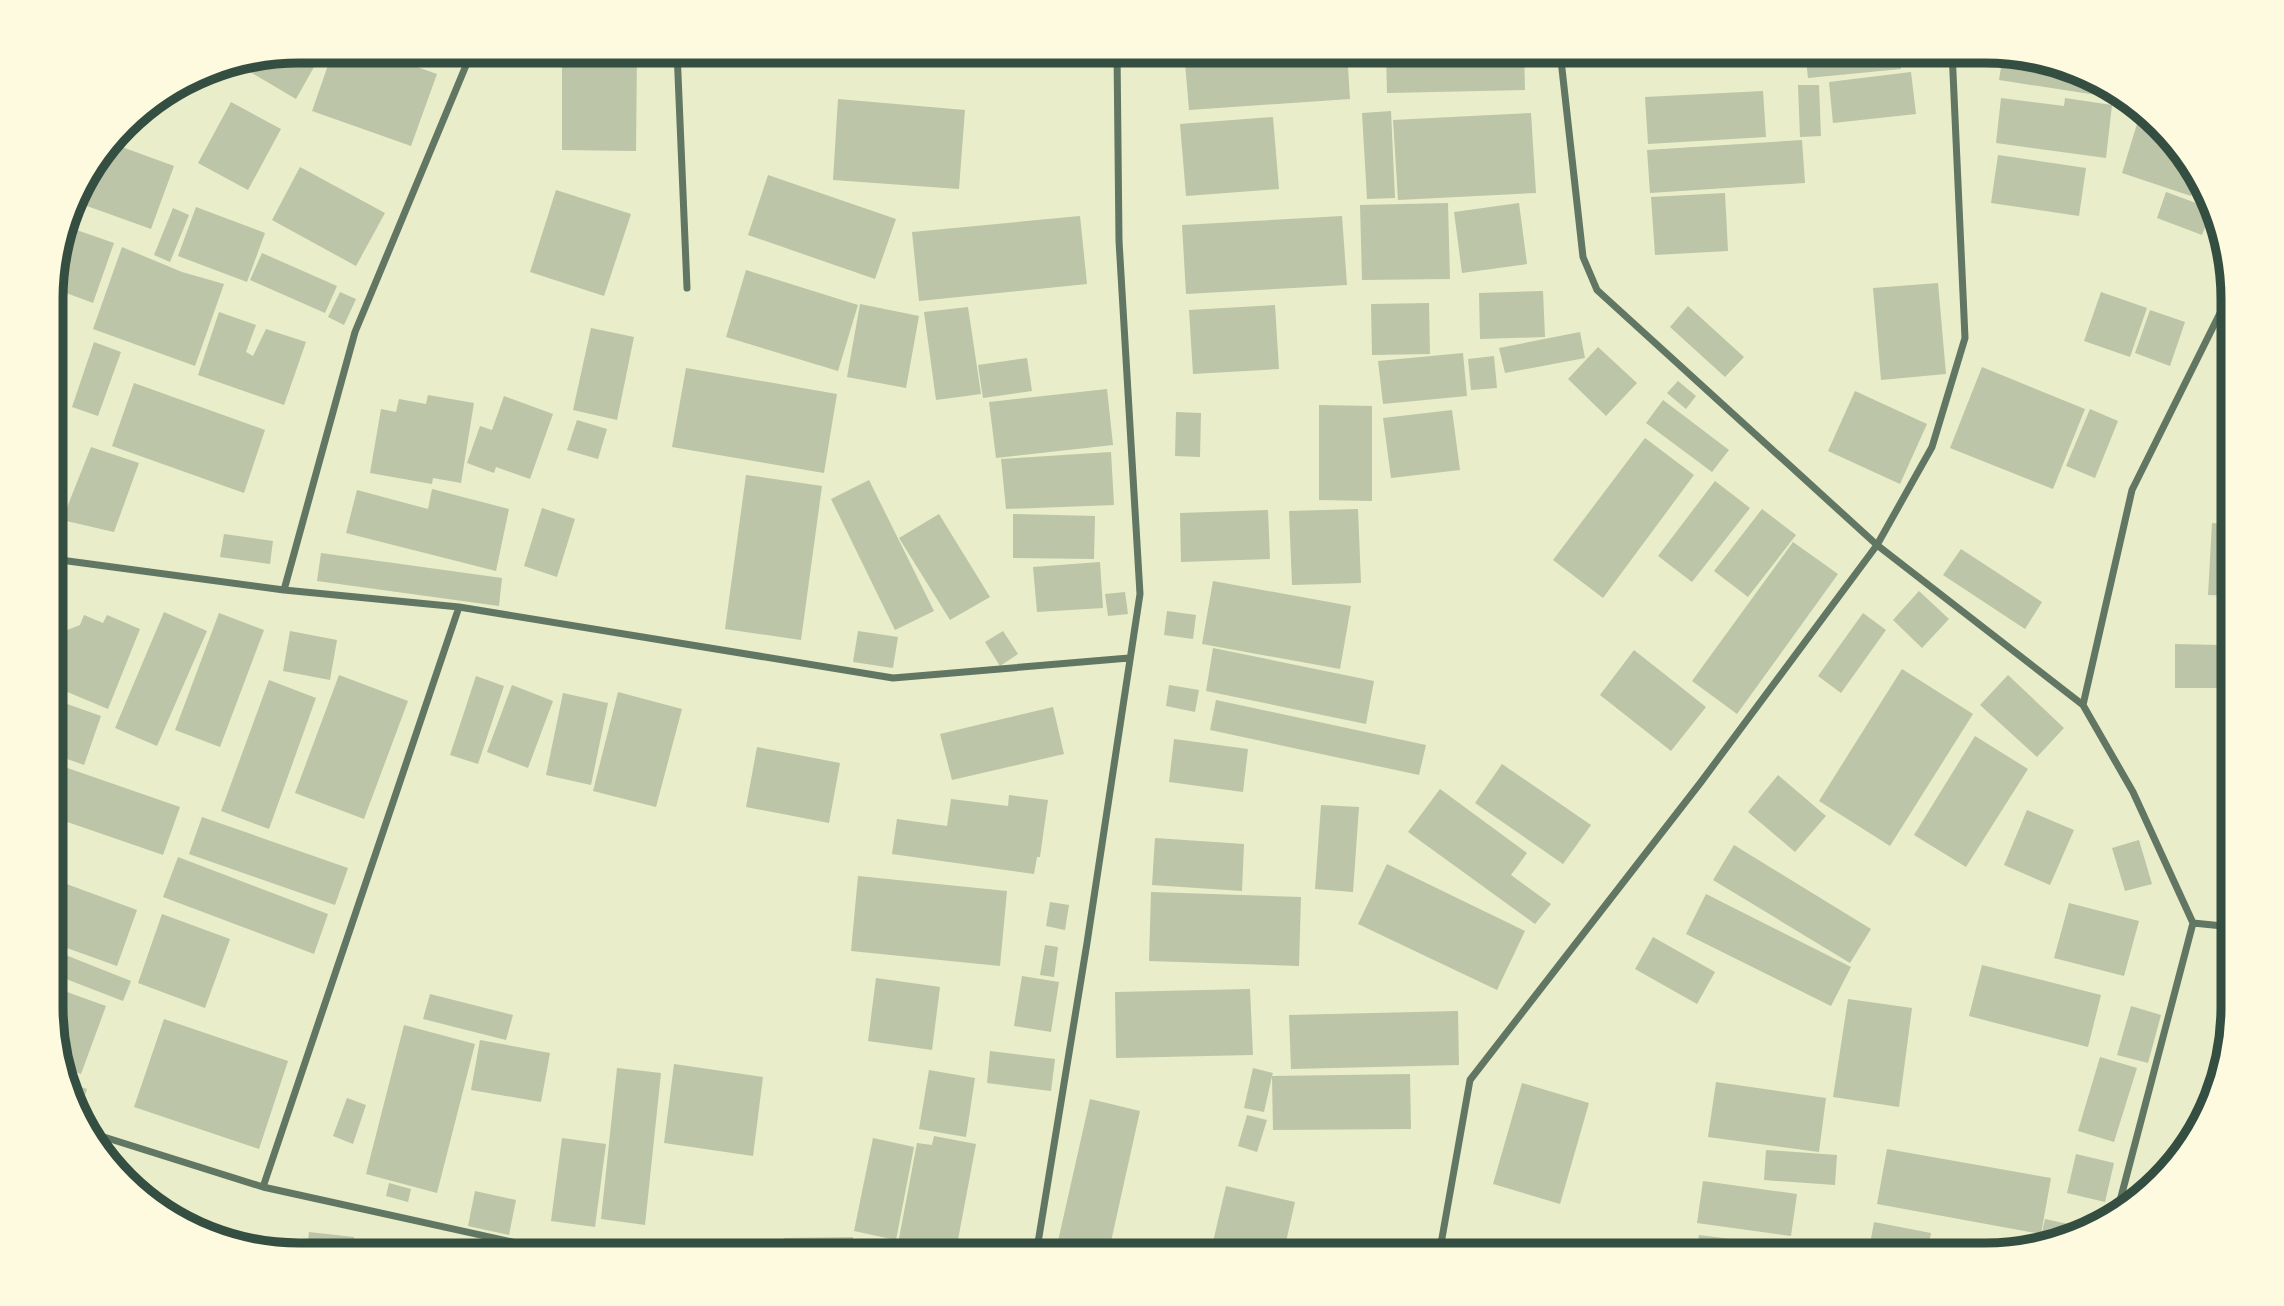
<svg xmlns="http://www.w3.org/2000/svg" width="2284" height="1306" font-family="Mulish,sans-serif">
  <style>
    .building { fill: #bcc5a7 }
    .lines { fill: none; stroke-linecap: round; stroke-linejoin: round }
    .minor { stroke: #617663; stroke-width: 7 }
    .rim { fill: none; stroke: #344e41; stroke-width: 9 }
  </style>
  <rect width="100%" height="100%" fill="#e9edc9"/>
  <path class="building" d="M299,51H323L296,99L240,66L242,62Z
    M333,51H372L437,74L411,146L312,111Z
    M562,51H637L636,151L562,150Z
    M1184,51H1347L1350,99L1189,110Z
    M1386,51H1524L1525,90L1387,93Z
    M1805,51H1899L1901,69L1808,78Z
    M2003,55L2109,84L2117,91L2116,98L1999,80Z
    M1911,72L1916,114L1833,123L1829,82Z
    M1798,85H1819L1821,136L1800,137Z
    M1763,91L1766,137L1648,144L1645,97Z
    M2001,98L2064,106L2065,98L2112,105L2106,158L1996,143Z
    M838,99L965,110L959,189L833,180Z
    M231,102L281,129L248,190L198,163Z
    M1391,111L1395,198L1367,199L1362,113Z
    M1531,113L1536,193L1398,200L1393,120Z
    M1273,117L1279,189L1186,196L1180,124Z
    M2137,124L2158,130L2192,161L2197,177L2191,196L2122,173Z
    M1802,140L1805,183L1650,193L1647,150Z
    M111,143L174,166L151,229L73,201L77,189Z
    M1998,155L2086,168L2079,216L1991,203Z
    M300,167L385,213L356,266L272,220Z
    M768,175L896,219L875,279L748,235Z
    M556,190L631,214L604,296L530,272Z
    M2166,192L2207,207L2210,214L2202,235L2157,218Z
    M1725,193L1728,251L1655,255L1651,197Z
    M1448,203L1450,279L1362,280L1360,205Z
    M1519,203L1527,264L1462,273L1454,212Z
    M196,207L265,233L247,282L178,256Z
    M173,208L189,215L170,262L154,255Z
    M1080,216L1087,284L919,301L912,232Z
    M1342,216L1347,285L1186,294L1182,225Z
    M65,226L114,243L93,303L53,288V267Z
    M122,247L182,272L224,284L195,366L93,329Z
    M262,253L337,286L325,313L250,280Z
    M746,270L858,305L838,371L726,337Z
    M1938,283L1946,374L1881,380L1873,288Z
    M1543,291L1545,337L1480,339L1479,293Z
    M340,292L356,299L344,325L328,317Z
    M2101,292L2147,308L2130,357L2084,341Z
    M1429,303L1430,354L1372,355L1371,304Z
    M860,304L919,316L906,388L847,377Z
    M1275,305L1279,369L1193,374L1189,310Z
    M1688,306L1744,357L1725,377L1670,327Z
    M968,307L981,394L936,400L924,312Z
    M2150,310L2185,322L2170,366L2135,353Z
    M219,312L256,325L246,352L253,356L266,329L306,342L284,405L198,375Z
    M591,328L634,337L617,420L573,410Z
    M1580,332L1585,358L1505,373L1499,348Z
    M94,342L121,352L98,416L72,407Z
    M1598,347L1637,383L1606,416L1568,379Z
    M1463,353L1467,396L1383,404L1378,361Z
    M1494,356L1497,388L1471,390L1468,359Z
    M1027,358L1032,391L983,398L978,365Z
    M1982,367L2085,409L2053,489L1950,448Z
    M686,368L837,394L824,473L672,447Z
    M1678,381L1696,396L1686,409L1667,393Z
    M134,383L265,430L244,493L112,446Z
    M1107,389L1113,445L996,458L989,402Z
    M1855,391L1927,424L1900,484L1828,451Z
    M428,395L474,403L461,483L433,478L432,484L370,473L381,409L396,412L399,399L426,404Z
    M504,396L553,414L530,479L496,467L494,473L467,463L480,426L492,430Z
    M1663,400L1729,450L1712,472L1646,423Z
    M1319,405L1372,406V501L1319,500Z
    M2090,409L2118,421L2095,478L2066,466Z
    M1452,410L1460,470L1391,478L1383,418Z
    M1176,412L1201,413L1200,457L1175,456Z
    M577,420L607,429L598,459L567,450Z
    M1645,438L1694,475L1603,598L1553,560Z
    M91,447L139,463L114,532L62,520Z
    M1111,452L1114,505L1006,509L1001,459Z
    M746,475L822,486L801,640L725,629Z
    M869,480L934,611L895,630L831,499Z
    M1715,481L1750,508L1692,582L1658,556Z
    M432,489L509,509L496,571L346,533L357,490L428,509Z
    M542,508L575,519L557,577L524,566Z
    M1358,509L1361,583L1292,585L1289,511Z
    M1762,509L1796,535L1748,597L1714,571Z
    M1268,510L1270,559L1181,562L1180,513Z
    M939,514L990,597L950,620L899,538Z
    M1013,514L1095,516L1094,559L1013,558Z
    M2212,523L2233,525V596L2208,595Z
    M224,534L273,541L270,564L220,557Z
    M1793,542L1838,574L1737,714L1692,681Z
    M1961,549L2042,602L2025,629L1943,575Z
    M321,553L502,578L499,606L317,581Z
    M1100,562L1103,608L1037,612L1033,567Z
    M1213,581L1351,606L1340,669L1202,644Z
    M1919,591L1949,619L1922,648L1893,620Z
    M1125,592L1128,614L1108,616L1105,594Z
    M1167,611L1196,615L1193,639L1164,635Z
    M164,612L207,631L157,746L115,728Z
    M219,613L264,630L220,747L175,730Z
    M1863,613L1886,630L1841,693L1818,676Z
    M84,615L103,623L107,615L140,629L108,709L53,686V660L58,647L54,645L57,634L80,625Z
    M290,631L337,640L330,680L283,671Z
    M858,631L898,637L893,668L853,662Z
    M1003,631L1018,654L1000,666L985,642Z
    M2175,644L2221,645V688H2175Z
    M1213,648L1374,681L1366,724L1206,691Z
    M1634,650L1706,707L1671,751L1600,695Z
    M1902,669L1973,714L1890,846L1819,801Z
    M339,675L408,701L364,819L295,793Z
    M2008,675L2064,728L2037,757L1980,705Z
    M476,676L504,686L478,764L450,755Z
    M269,680L316,698L269,829L221,811Z
    M512,685L553,701L528,768L487,752Z
    M1169,685L1199,690L1195,712L1166,706Z
    M618,692L682,709L656,807L593,791Z
    M563,693L608,703L591,785L546,775Z
    M53,699L101,716L84,765L53,754Z
    M1216,700L1426,745L1419,775L1210,730Z
    M1053,707L1064,754L952,780L940,734Z
    M1975,736L2028,769L1966,867L1914,835Z
    M1174,739L1248,749L1243,792L1169,782Z
    M757,747L840,763L829,823L746,807Z
    M53,763L180,807L163,855L53,817Z
    M1502,764L1591,825L1563,864L1475,803Z
    M1778,775L1826,816L1795,852L1748,812Z
    M1440,789L1527,853L1511,875L1551,904L1535,924L1408,832Z
    M1009,795L1048,800L1040,857H1037L1034,874L892,854L897,819L947,826L951,799L1008,806Z
    M1321,805L1359,807L1353,892L1315,889Z
    M2027,810L2074,830L2050,885L2004,865Z
    M202,817L348,868L335,905L189,854Z
    M1155,838L1244,844L1242,891L1152,885Z
    M2139,840L2152,884L2125,891L2112,848Z
    M1734,845L1871,929L1850,963L1713,880Z
    M178,857L328,914L314,954L163,897Z
    M1387,864L1525,931L1497,990L1358,924Z
    M858,876L1007,891L1000,966L851,951Z
    M53,879L137,910L117,966L53,943Z
    M1151,892L1301,897L1299,966L1149,961Z
    M1706,894L1851,967L1831,1006L1686,934Z
    M1050,902L1069,905L1065,930L1046,926Z
    M2069,903L2139,921L2124,976L2054,958Z
    M162,914L230,939L205,1008L138,983Z
    M1653,937L1715,972L1697,1004L1635,969Z
    M1045,945L1058,947L1054,977L1040,975Z
    M58,952L131,981L123,1001L53,974Z
    M1982,965L2101,995L2088,1047L1969,1016Z
    M1022,976L1059,982L1051,1032L1014,1026Z
    M876,978L940,987L932,1050L868,1041Z
    M53,987L106,1006L81,1074L64,1068L53,1039Z
    M1250,989L1253,1055L1116,1058L1115,992Z
    M430,994L513,1015L506,1040L423,1019Z
    M1848,999L1912,1008L1899,1107L1833,1097Z
    M2131,1006L2161,1015L2148,1063L2117,1055Z
    M1458,1011L1459,1065L1291,1069L1289,1015Z
    M164,1019L288,1061L259,1149L134,1107Z
    M404,1025L475,1044L437,1193L366,1174Z
    M480,1040L550,1053L541,1102L471,1090Z
    M990,1051L1055,1059L1051,1091L987,1083Z
    M2100,1057L2137,1068L2114,1142L2078,1131Z
    M674,1064L763,1077L753,1156L664,1143Z
    M617,1068L661,1073L645,1225L601,1219Z
    M1253,1068L1273,1073L1272,1076L1410,1074L1411,1129L1273,1130L1272,1076L1264,1112L1244,1108Z
    M929,1070L975,1078L966,1137L919,1129Z
    M1716,1082L1826,1098L1819,1152L1708,1137Z
    M69,1083L87,1089L82,1105L77,1103Z
    M1522,1083L1589,1103L1560,1204L1493,1184Z
    M347,1098L366,1105L353,1144L333,1136Z
    M1090,1099L1140,1111L1108,1255H1078L1056,1250Z
    M1247,1115L1267,1120L1257,1152L1238,1146Z
    M934,1136L976,1144L957,1245L945,1243L943,1255L897,1249L917,1143L932,1145Z
    M562,1138L606,1144L595,1227L551,1221Z
    M873,1138L914,1147L896,1240L854,1231Z
    M1887,1149L2051,1178L2041,1234L1877,1204Z
    M1766,1150L1837,1155L1835,1185L1764,1180Z
    M2076,1154L2114,1163L2105,1202L2067,1193Z
    M1703,1181L1797,1194L1791,1236L1697,1223Z
    M389,1183L411,1189L408,1202L386,1196Z
    M1226,1186L1295,1202L1283,1255H1210Z
    M475,1191L516,1200L509,1235L468,1226Z
    M2045,1219L2082,1227L2040,1241Z
    M1874,1222L1931,1233L1927,1255H1868Z
    M309,1232L354,1237L352,1255H306Z
    M1699,1235L1840,1253V1255H1696Z
    M853,1237V1255H784V1238Z
    M674,1239H720L721,1255H674Z
    M1001,1241L1002,1255H974L973,1243Z
    M1425,1247V1255H1320V1248Z"/>
  <g class="lines">
    <path class="minor" d="M677,51L687,288
      M1560,51L1583,257L1597,290L1877,545L2083,705
      M53,559L284,590L459,607L893,678L1129,658
      M284,590L355,332L472,51
      M2193,923L2233,927
      M88,1132L263,1187L571,1255
      M263,1187L459,607
      M2116,1216L2193,923L2133,792L2083,705L2132,490L2233,287
      M1036,1255L1087,943L1140,594L1119,241L1117,51
      M1439,1255L1470,1080L1701,782L1877,545L1932,447L1965,338L1952,51"/>
  </g>
  <path d="M0 0H2284V1306H0ZM299 63H1985A236 236 0 0 1 2221 299V1007A236 236 0 0 1 1985 1243H299A236 236 0 0 1 63 1007V299A236 236 0 0 1 299 63Z" fill="#fefae0" fill-rule="evenodd"/>
  <path class="rim" d="M299 63H1985A236 236 0 0 1 2221 299V1007A236 236 0 0 1 1985 1243H299A236 236 0 0 1 63 1007V299A236 236 0 0 1 299 63Z"/>
</svg>
